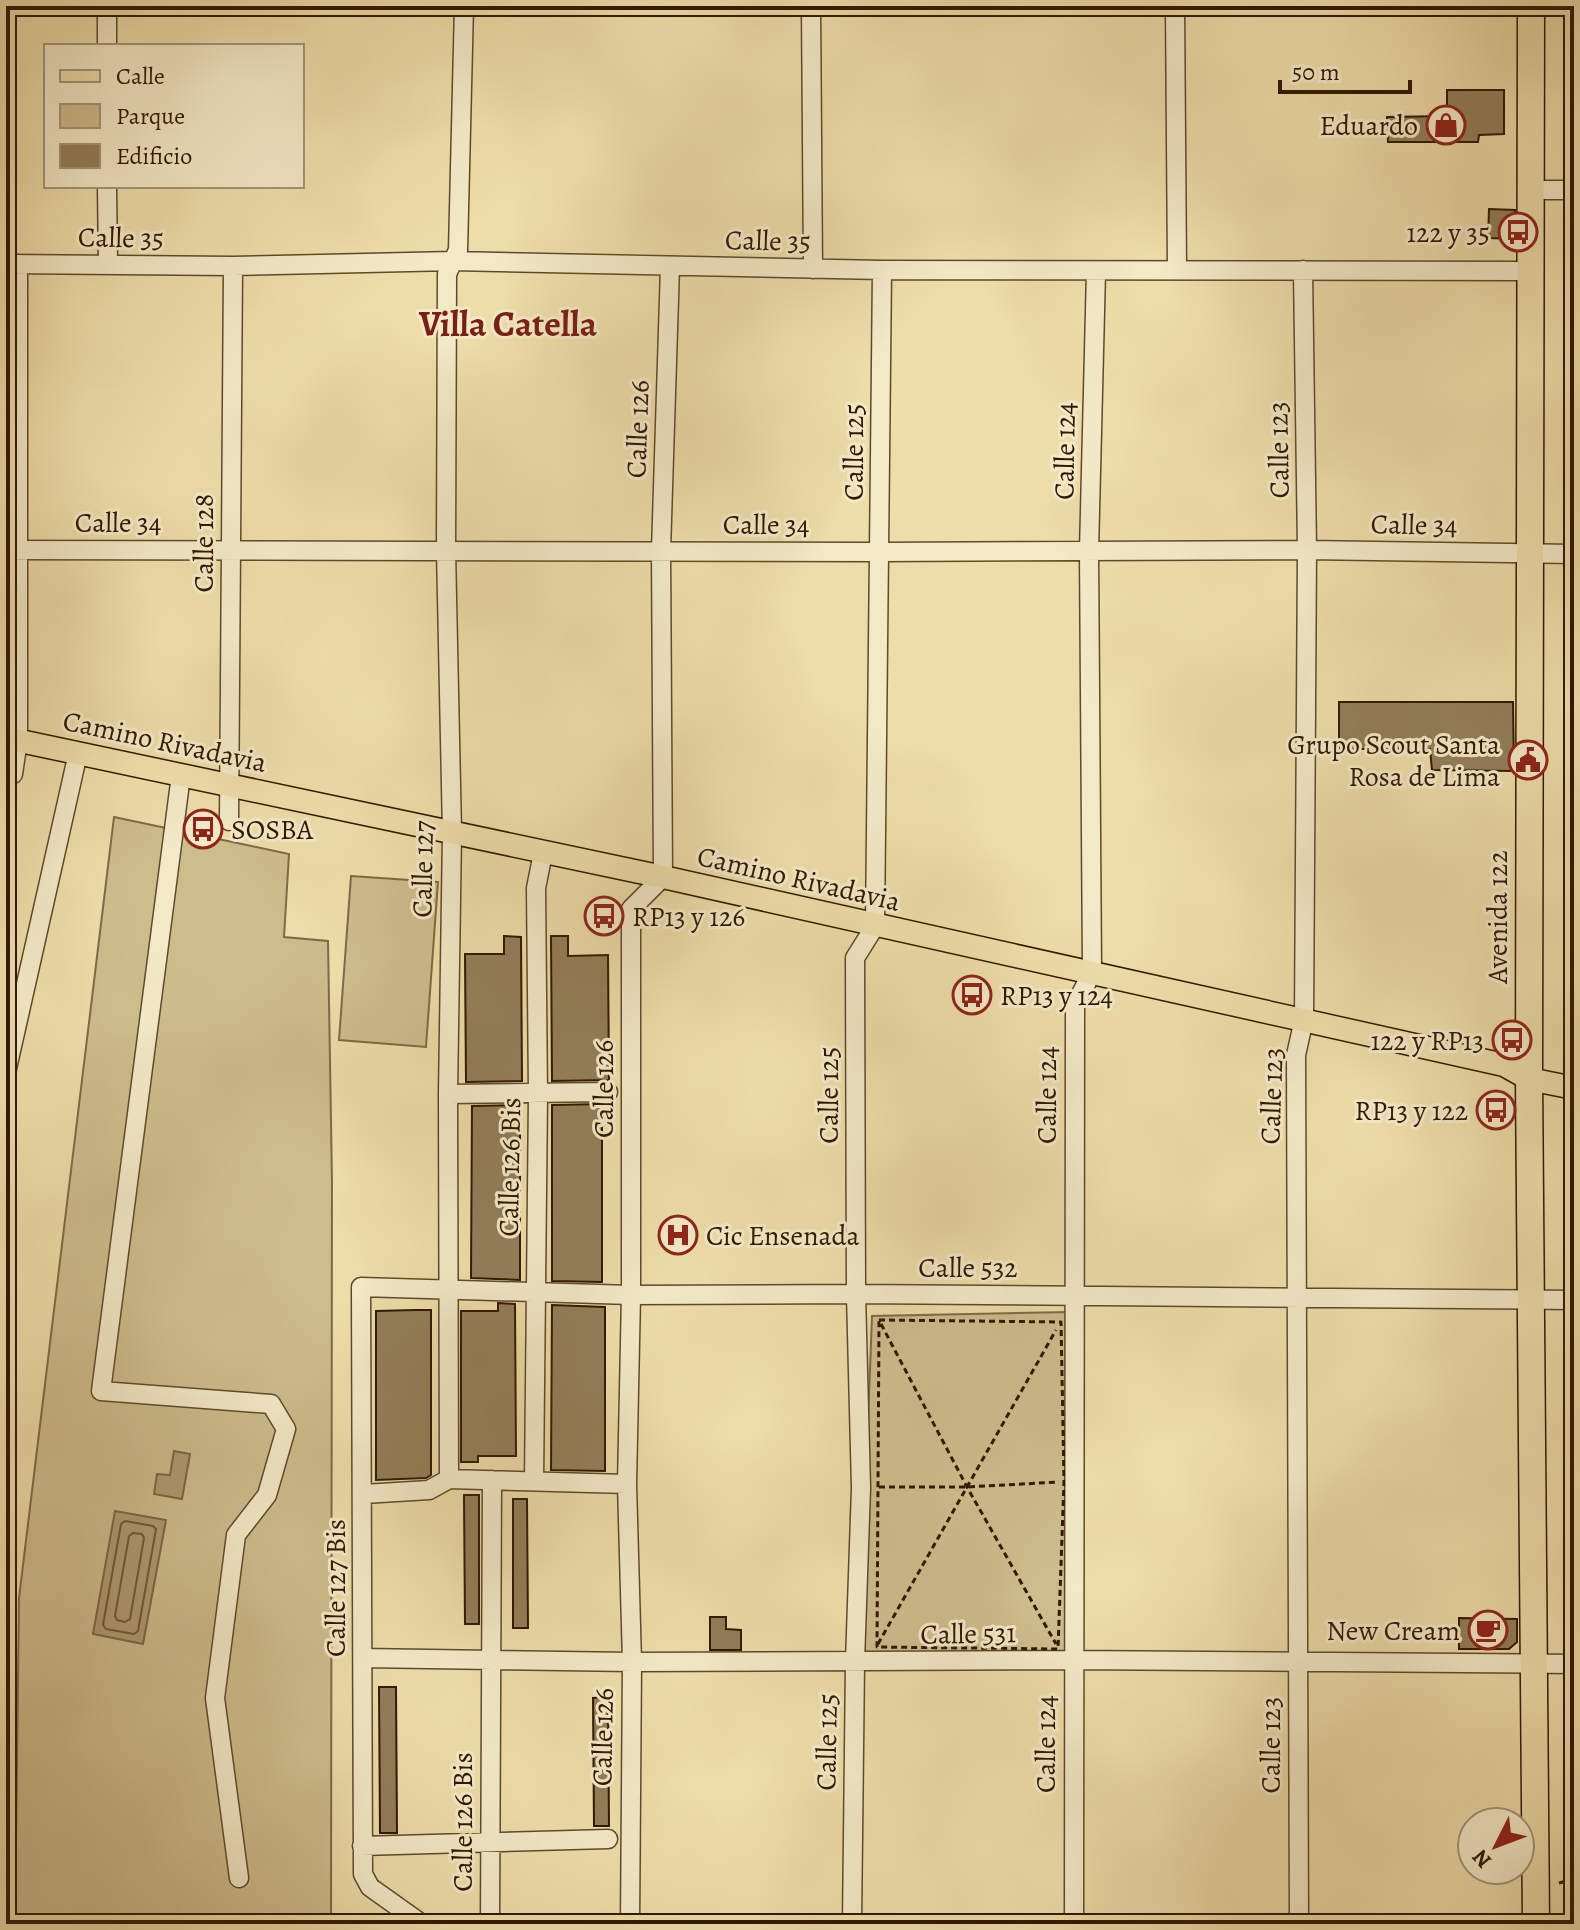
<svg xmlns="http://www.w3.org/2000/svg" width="1580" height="1930" font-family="Alegreya,serif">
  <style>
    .green { fill: #cdbc8c; stroke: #7e6a46; stroke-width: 2 }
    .water { fill: #ad9a70; stroke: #7b6644; stroke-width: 2 }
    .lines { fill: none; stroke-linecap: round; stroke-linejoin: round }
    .shore { stroke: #6e5938; stroke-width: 2 }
    .building { fill: #927e58; stroke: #301801; stroke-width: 2 }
    .minor-casing { stroke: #5f492b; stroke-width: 21 }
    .major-casing { stroke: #301801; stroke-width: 25 }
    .highway-casing { stroke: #301801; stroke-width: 29 }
    .path { stroke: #301801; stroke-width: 3; stroke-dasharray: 6 4; stroke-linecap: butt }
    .minor { stroke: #f3e9c7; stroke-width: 18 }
    .major { stroke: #eddda9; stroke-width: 22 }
    .highway { stroke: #eddda9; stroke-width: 26 }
    .labels { text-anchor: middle; stroke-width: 6; stroke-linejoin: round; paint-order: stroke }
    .poi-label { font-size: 28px; fill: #301801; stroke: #f3e9c7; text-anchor: end }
    .street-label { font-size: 28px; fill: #301801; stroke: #f3e9c7 }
    .district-label { font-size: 36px; font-weight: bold; fill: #7a1f14; stroke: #f3e9c7 }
  </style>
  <rect width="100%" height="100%" fill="#eddda9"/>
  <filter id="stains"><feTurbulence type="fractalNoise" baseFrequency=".0025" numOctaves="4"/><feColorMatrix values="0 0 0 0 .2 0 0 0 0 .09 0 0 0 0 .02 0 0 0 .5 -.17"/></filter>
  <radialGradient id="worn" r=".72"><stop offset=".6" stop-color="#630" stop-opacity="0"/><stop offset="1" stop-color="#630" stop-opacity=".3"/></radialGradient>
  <path class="green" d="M114,817L289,854L284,937L328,941L332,1182L331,1924H15L19,1598Z
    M351,876L438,882L426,1047L339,1040Z
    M1069,1312L1068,1655L859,1660L872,1316Z"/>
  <path class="water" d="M174,1451L190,1454L182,1499L154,1494L157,1474L170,1475Z
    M115,1511L166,1520L143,1644L93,1634Z"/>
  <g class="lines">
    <path class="shore" d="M125,1521L153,1526L156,1529L138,1631L134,1634L106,1629L103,1625L121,1524Z
      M133,1533L142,1534L144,1538L130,1619L125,1622L117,1620L115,1616L129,1536Z"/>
  </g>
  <path class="building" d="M1447,90H1504V134L1479,135L1478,142H1388L1387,117L1447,116Z
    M1489,209L1515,210V239L1488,238Z
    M1339,702H1513L1514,771L1432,770L1430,749H1339Z
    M504,936L521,937L522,1081L466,1082L465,954H504Z
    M551,936H568V956L608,955L609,1080L552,1081Z
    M602,1104V1282L552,1281V1105Z
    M520,1105V1280L471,1278L472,1106Z
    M498,1303L515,1304L516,1456H478V1462H461V1311H498Z
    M552,1305L605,1307V1471L551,1470Z
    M415,1310H431V1475L426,1478L376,1480V1311Z
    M464,1495H479V1624H465Z
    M513,1499H527L528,1628H513Z
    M710,1617H726V1629L741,1630V1650H710Z
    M1459,1618L1517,1619V1642L1509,1649H1459Z
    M379,1687H396L397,1833H380Z
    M608,1697L609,1826H594L593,1698Z"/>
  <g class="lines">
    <defs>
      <path id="minor" d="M107,6V46
        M811,6L813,269
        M1175,6L1177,269
        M107,186L108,265
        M1531,190H1574
        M6,264L233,266L453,261L882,270L1530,271
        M6,550L880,552L1307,550L1574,554
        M13,774L18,740V264
        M181,775L101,1391L271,1404L286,1429L267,1495L236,1535L215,1698L239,1878
        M229,821L233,266
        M6,1073L78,753
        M448,1094L608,1092
        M449,1479L448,1094L452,833L446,550L447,274L458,250L464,6
        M534,1481L538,1095L536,888L543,853
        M364,1494L429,1490L449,1479L627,1484
        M363,1658L632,1662L1072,1660L1574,1664
        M362,1846L608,1839
        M422,1924L370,1887L363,1874L361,1287L631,1295L856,1294L1574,1300
        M490,1924L492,1480
        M630,1924L632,1662L627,1484L631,1295V909L663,877L661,551L670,267
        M852,1924L855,1662L861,1488L856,1294L855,958L875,926L882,270
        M1074,1924L1075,1006L1092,972L1089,551L1096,271
        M1299,1924L1296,1055L1304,1019L1307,550L1303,270"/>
      <path id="major" d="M6,738L663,877L1504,1065L1529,1079L1574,1088"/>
      <path id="highway" d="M1531,6L1529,1079L1536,1924"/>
    </defs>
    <use href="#minor" class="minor-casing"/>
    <use href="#major" class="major-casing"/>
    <use href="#highway" class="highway-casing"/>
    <path class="path" d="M879,1320L1061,1322L1064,1481L1058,1649L877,1647Z
      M881,1324L967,1487L1056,1644
      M879,1487H967L1059,1482
      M878,1644L1056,1330
      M1559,1883L1574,1879"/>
    <use href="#minor" class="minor"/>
    <use href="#major" class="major"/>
    <use href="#highway" class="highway"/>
  </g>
  <defs>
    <symbol id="shop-ring" viewBox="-11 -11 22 22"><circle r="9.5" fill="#f3e9c7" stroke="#8f2418" stroke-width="1.5"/><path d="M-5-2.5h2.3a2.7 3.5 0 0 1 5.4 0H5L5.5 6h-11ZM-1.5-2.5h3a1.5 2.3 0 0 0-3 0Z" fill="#8f2418"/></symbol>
    <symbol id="bus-ring" viewBox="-11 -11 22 22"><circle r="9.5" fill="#f3e9c7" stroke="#8f2418" stroke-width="1.5"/><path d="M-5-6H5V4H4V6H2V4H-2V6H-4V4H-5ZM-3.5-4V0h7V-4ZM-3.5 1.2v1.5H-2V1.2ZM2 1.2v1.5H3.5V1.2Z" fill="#8f2418"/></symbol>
    <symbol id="civic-ring" viewBox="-11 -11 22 22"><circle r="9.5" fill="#f3e9c7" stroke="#8f2418" stroke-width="1.5"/><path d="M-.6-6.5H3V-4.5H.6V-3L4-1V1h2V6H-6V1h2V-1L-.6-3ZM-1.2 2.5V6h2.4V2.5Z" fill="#8f2418"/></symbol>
    <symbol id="hospital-ring" viewBox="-11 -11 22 22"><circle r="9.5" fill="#f3e9c7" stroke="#8f2418" stroke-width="1.5"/><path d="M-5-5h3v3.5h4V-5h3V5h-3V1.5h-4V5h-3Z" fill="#8f2418"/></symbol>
    <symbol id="cafe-ring" viewBox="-11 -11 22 22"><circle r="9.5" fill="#f3e9c7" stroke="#8f2418" stroke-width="1.5"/><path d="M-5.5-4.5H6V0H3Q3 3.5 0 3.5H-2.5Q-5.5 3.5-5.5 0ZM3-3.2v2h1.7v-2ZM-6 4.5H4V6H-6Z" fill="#8f2418"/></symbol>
  </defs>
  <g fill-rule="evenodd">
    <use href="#shop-ring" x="1424" y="103" width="44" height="44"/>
    <use href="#bus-ring" x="1496" y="210" width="44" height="44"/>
    <use href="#civic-ring" x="1506" y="738" width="44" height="44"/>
    <use href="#bus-ring" x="181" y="807" width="44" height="44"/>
    <use href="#bus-ring" x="582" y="894" width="44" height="44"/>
    <use href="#bus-ring" x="950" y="973" width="44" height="44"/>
    <use href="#bus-ring" x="1490" y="1018" width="44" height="44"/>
    <use href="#bus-ring" x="1474" y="1088" width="44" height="44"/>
    <use href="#hospital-ring" x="656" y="1213" width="44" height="44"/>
    <use href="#cafe-ring" x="1466" y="1608" width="44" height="44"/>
  </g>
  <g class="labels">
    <g class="poi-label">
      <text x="1418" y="135">Eduardo</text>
      <text x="1490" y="242">122 y 35</text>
      <text x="1500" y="754">Grupo Scout Santa<tspan x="1500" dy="32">Rosa de Lima</tspan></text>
      <text x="231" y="839" text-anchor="start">SOSBA</text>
      <text x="632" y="926" text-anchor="start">RP13 y 126</text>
      <text x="1000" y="1005" text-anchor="start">RP13 y 124</text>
      <text x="1484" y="1050">122 y RP13</text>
      <text x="1468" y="1120">RP13 y 122</text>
      <text x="706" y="1245" text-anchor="start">Cic Ensenada</text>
      <text x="1460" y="1640">New Cream</text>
    </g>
    <g class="street-label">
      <text transform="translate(121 237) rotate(1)" y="10">Calle 35</text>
      <text transform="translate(768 240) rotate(1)" y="10">Calle 35</text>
      <text transform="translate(637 429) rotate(-88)" y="10">Calle 126</text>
      <text transform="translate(1278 450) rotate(-91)" y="10">Calle 123</text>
      <text transform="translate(1064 451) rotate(-89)" y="10">Calle 124</text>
      <text transform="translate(853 452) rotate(-90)" y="10">Calle 125</text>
      <text x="118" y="532">Calle 34</text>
      <text x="766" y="534">Calle 34</text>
      <text transform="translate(1414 524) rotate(1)" y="10">Calle 34</text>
      <text transform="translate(203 543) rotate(-90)" y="10">Calle 128</text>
      <text transform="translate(165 741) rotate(12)" y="10">Camino Rivadavia</text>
      <text transform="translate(422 869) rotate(-89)" y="10">Calle 127</text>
      <text transform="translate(799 878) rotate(13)" y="10">Camino Rivadavia</text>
      <text transform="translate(1497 917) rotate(-90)" y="10">Avenida 122</text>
      <text transform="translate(603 1089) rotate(-90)" y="10">Calle 126</text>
      <text transform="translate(828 1095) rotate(-90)" y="10">Calle 125</text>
      <text transform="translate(1046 1095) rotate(-90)" y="10">Calle 124</text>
      <text transform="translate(1271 1096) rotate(-88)" y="10">Calle 123</text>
      <text transform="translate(509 1167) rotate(-89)" y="10">Calle 126 Bis</text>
      <text x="968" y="1277">Calle 532</text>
      <text transform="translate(335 1588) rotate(-90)" y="10">Calle 127 Bis</text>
      <text transform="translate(968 1633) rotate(-1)" y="10">Calle 531</text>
      <text transform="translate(602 1737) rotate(-89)" y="10">Calle 126</text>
      <text transform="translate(826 1742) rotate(-89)" y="10">Calle 125</text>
      <text transform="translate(1045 1744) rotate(-90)" y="10">Calle 124</text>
      <text transform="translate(1270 1745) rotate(-90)" y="10">Calle 123</text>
      <text transform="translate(462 1822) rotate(-90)" y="10">Calle 126 Bis</text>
    </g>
    <g class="district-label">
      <text x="508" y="336">Villa Catella</text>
    </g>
  </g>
  <rect width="1580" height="1930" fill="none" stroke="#eddda9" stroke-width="32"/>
  <rect x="8" y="8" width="1564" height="1914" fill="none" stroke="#301801" stroke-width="4"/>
  <rect x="16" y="16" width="1548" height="1898" fill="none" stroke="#301801" stroke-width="2"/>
  <rect x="44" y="44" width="260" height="144" fill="#f3e9c7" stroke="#a59578" stroke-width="2"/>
  <rect x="60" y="70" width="40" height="12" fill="#eddda9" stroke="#a59578" stroke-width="2"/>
  <text x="116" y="84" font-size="24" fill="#301801">Calle</text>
  <rect x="60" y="104" width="40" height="24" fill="#cdbc8c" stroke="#a59578" stroke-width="2"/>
  <text x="116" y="124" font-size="24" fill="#301801">Parque</text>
  <rect x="60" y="144" width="40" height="24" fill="#927e58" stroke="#a59578" stroke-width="2"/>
  <text x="116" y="164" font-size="24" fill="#301801">Edificio</text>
  <g transform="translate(1496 1846) rotate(228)"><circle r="38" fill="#f3e9c7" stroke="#a59578" stroke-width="2"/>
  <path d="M0-6L14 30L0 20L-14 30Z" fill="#8f2418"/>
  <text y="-12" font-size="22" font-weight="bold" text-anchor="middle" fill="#301801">N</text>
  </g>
  <path d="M1280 80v12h130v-12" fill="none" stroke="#301801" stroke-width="4"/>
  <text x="1292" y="80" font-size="24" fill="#301801" stroke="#f3e9c7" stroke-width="6" paint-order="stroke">50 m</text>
  <rect width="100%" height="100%" filter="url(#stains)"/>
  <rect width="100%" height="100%" fill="url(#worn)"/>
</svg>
